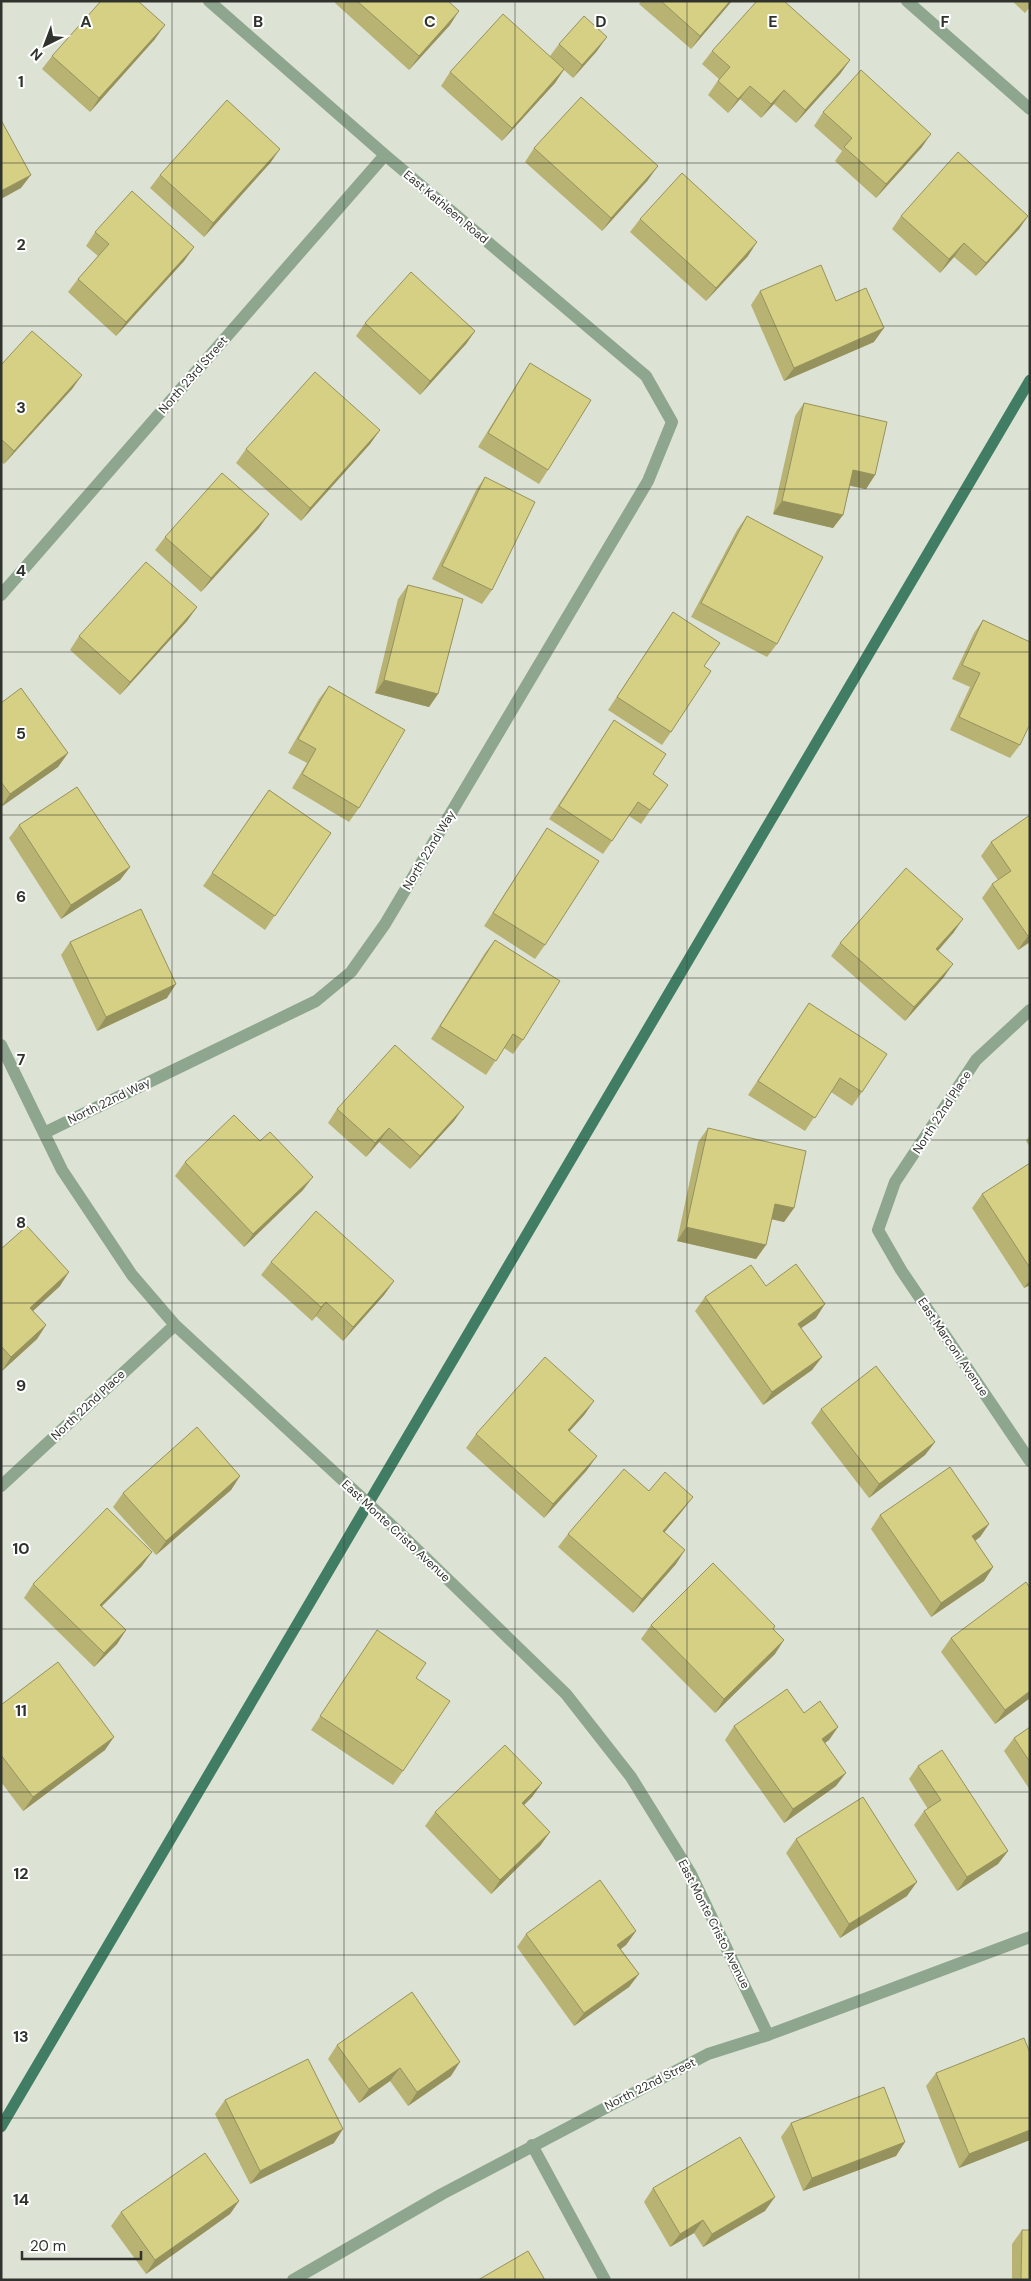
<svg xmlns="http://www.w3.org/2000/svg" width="1031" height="2281" font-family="'DM Sans',sans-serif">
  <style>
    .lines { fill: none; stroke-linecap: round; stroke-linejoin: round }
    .stream { stroke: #417c64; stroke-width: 11 }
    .street { stroke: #8ea68e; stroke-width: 12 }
    .wall { fill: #b8b372 }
    .shaded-wall { fill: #96925d }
    .building { fill: #d6d085; stroke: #96925d }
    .grid { fill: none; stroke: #30332d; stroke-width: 1; stroke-opacity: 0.55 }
    .labels { text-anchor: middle; stroke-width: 4; stroke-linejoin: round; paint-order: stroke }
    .street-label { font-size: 12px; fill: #30332d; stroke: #fff }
    .grid-label { font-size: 16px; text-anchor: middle; font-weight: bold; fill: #30332d; stroke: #fff; stroke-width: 4; stroke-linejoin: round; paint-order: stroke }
  </style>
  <rect width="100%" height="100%" fill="#dde3d4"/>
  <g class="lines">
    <path class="stream" d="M1,2127L1030,380"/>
    <path class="street" d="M907,1L1030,109
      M1,595L385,155
      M1030,1010L976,1060L895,1182L878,1230L901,1270L1030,1461
      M1,1045L62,1170L132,1275L175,1325L401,1534L566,1694L631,1777L691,1874L768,2035
      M44,1133L316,1001L351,972L385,924L648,481L672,422L646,376L385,155L209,1
      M1,1486L175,1325
      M532,2145L605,2280
      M293,2280L442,2194L708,2054L768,2035L1030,1937"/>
  </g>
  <path class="wall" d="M336,1H448L450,25L409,70L335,3Z
    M641,1H732L691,49L639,4Z
    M1012,1H1030V7L1025,13Z
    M155,39L90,112L42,69L52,56Z
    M559,44L597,51L573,78L564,70L555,83L502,141L441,86L450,72L550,56Z
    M712,51L850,60L840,74L796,123L774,104L761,118L740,99L728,113L708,95L719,79L702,64Z
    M823,112L922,147L876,198L835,161L842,151L814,126Z
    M534,148L648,180L602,231L525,162Z
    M271,162L204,237L150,188L160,175Z
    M901,216H1028L1019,229L976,276L954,257L940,273L892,229Z
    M640,219L748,256L706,301L630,232Z
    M95,232L194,247L184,261L116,336L68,292L78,279L98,256L86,246Z
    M760,291L836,301L874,342L784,381L751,305Z
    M365,323L475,331L466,344L420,395L356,336Z
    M530,363L548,470L539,484L478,447L521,377Z
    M1,365L82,375L72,389L4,464L1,462Z
    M804,403L875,475L866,489L850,486L843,515L833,528L773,514L795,416Z
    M380,430L370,444L301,521L236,463L246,449Z
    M485,477L492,590L482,604L432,579L476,490Z
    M747,516L777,644L767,657L691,617L737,530Z
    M259,528L201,592L155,550L165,537Z
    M408,585L438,694L429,707L375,693L398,599Z
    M197,607L187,621L120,695L70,650L79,636Z
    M673,612L704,666L671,732L662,745L608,710Z
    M983,620L1020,745L1010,758L950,730L970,687L952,679L974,633Z
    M329,686L359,808L349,822L292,788L307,763L288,753L319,699Z
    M1,703L68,753L58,767L1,807Z
    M614,720L653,774L668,785L641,824L629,816L603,854L549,819Z
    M269,790L331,833L265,930L203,886Z
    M1030,815V942L1018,950L982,898L992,884L998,880L981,856L991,842Z
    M19,825L130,867L120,880L61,919L9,838Z
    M547,828L545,945L535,959L484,926Z
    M954,932L938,951L944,977L905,1021L831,956L840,943Z
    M495,940L523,1040L513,1054L504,1048L486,1075L431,1039L485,953Z
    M70,942L167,998L97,1031L61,955Z
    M809,1003L862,1092L852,1106L831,1092L805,1131L748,1095Z
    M337,1109L454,1121L410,1169L379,1142L366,1157L328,1123Z
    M708,1128L794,1208L784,1222L772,1219L766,1245L756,1259L677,1241L698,1142Z
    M1030,1135V1147L1026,1141Z
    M185,1162L303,1190L244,1247L175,1176Z
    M1030,1163V1285L1024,1288L972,1208L982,1194Z
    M1,1249L60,1286L33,1311L46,1325L37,1339L2,1371Z
    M271,1262L394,1281L384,1295L343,1341L316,1316L312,1321L261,1275Z
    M766,1286L816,1318L801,1328L822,1357L812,1370L763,1405L695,1311L705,1297Z
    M821,1409L935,1442L925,1455L869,1498L811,1423Z
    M585,1414L569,1432L587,1470L544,1518L466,1448L476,1434Z
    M240,1476L231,1490L156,1555L113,1507L123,1493Z
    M649,1491L683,1510L664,1532L676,1564L633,1613L558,1547L568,1534Z
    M880,1515L989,1524L980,1537L975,1541L993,1567L984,1581L931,1617L871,1529Z
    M142,1566L102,1606L126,1630L117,1644L94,1667L24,1598L33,1584Z
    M651,1625L775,1626L773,1629L775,1654L715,1713L641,1639Z
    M377,1630L416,1678L403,1771L393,1785L311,1730Z
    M951,1638L1030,1698L995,1724L941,1652Z
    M1,1705L105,1750L23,1811L1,1782Z
    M804,1713L838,1727L829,1740L825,1743L836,1786L784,1823L725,1740L734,1726Z
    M1030,1727V1790L1004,1751L1014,1738Z
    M918,1766L1008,1851L998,1864L957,1891L914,1825L924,1811L928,1809L909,1779Z
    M542,1783L532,1797L524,1805L550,1832L540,1846L491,1894L425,1826L435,1812Z
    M796,1839L907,1896L840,1938L786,1853Z
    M636,1931L626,1945L621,1949L639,1974L629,1987L574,2026L517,1947L526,1934Z
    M337,2045L451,2076L408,2106L390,2081L359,2103L328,2059Z
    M1030,2053V2140L959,2168L926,2086L936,2073Z
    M225,2100L334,2143L250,2184L215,2114Z
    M791,2123L905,2142L896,2156L803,2191L781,2137Z
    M653,2188L765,2211L703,2247L694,2233L670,2247L644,2202Z
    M239,2201L230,2214L146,2274L111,2226L121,2212Z
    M1022,2230L1030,2280H1012V2244Z"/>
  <path class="shaded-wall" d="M730,1H732L691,49L700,36Z
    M459,11L450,25L409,70L419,56Z
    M165,25L155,39L90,112L99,98Z
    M607,37L597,51L573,78L582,65Z
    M850,60L840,74L796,123L805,110Z
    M564,69L555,83L502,141L512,128Z
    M750,86L740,99L728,113L738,99Z
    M784,90L774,104L761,118L771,104Z
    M931,134L922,147L876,198L886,184Z
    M280,149L271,162L204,237L213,223Z
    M658,166L648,180L602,231L611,218Z
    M31,175L21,188L1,199V191Z
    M1028,216L1019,229L976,276L986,263Z
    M757,242L748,256L706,301L716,288Z
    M964,243L954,257L940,273L949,259Z
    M194,247L184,261L116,336L126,322Z
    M884,328L874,342L784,381L794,368Z
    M475,331L466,344L420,395L430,381Z
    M82,375L72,389L4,464L14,451Z
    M380,430L370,444L301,521L310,508Z
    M853,470L875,475L866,489L843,484Z
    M782,501L843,515L833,528L773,514Z
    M269,514L259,528L201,592L211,578Z
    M197,607L187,621L120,695L130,682Z
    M384,680L438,694L429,707L375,693Z
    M68,753L58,767L1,807L10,794Z
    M130,867L120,880L61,919L71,905Z
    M963,919L954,932L927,963L936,949Z
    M1030,935V942L1018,950L1028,936Z
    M953,964L944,977L905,1021L914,1007Z
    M176,984L167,998L97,1031L106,1017Z
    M464,1107L454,1121L410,1169L420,1156Z
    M389,1128L379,1142L366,1157L375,1143Z
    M313,1177L303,1190L244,1247L253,1234Z
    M775,1204L794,1208L784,1222L766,1218Z
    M686,1227L766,1245L756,1259L677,1241Z
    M69,1272L60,1286L21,1322L30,1308Z
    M1030,1280V1285L1024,1288Z
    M394,1281L384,1295L343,1341L353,1327Z
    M326,1302L316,1316L312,1321L321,1307Z
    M825,1304L816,1318L788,1337L798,1324Z
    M46,1325L37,1339L2,1371L11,1357Z
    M822,1357L812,1370L763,1405L772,1392Z
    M594,1401L585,1414L558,1444L568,1430Z
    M935,1442L925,1455L869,1498L879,1484Z
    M597,1456L587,1470L544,1518L553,1504Z
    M240,1476L231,1490L156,1555L166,1541Z
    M693,1497L683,1510L654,1545L663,1531Z
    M989,1524L980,1537L962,1550L972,1536Z
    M685,1550L676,1564L633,1613L642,1599Z
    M152,1552L142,1566L90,1618L100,1605Z
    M993,1567L984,1581L931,1617L941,1603Z
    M126,1630L117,1644L94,1667L104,1653Z
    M784,1640L775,1654L715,1713L724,1699Z
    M1030,1691V1698L995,1724L1005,1710Z
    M838,1727L829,1740L812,1752L822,1739Z
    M114,1737L105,1750L23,1811L33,1797Z
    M846,1773L836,1786L784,1823L793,1809Z
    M542,1783L532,1797L512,1817L522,1803Z
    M550,1832L540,1846L491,1894L500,1880Z
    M1008,1851L998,1864L957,1891L967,1877Z
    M917,1882L907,1896L840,1938L849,1924Z
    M636,1931L626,1945L608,1958L617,1945Z
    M639,1974L629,1987L574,2026L584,2013Z
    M460,2062L451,2076L408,2106L417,2092Z
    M400,2068L390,2081L359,2103L369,2089Z
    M343,2129L334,2143L250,2184L260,2171Z
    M1030,2130V2140L959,2168L969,2154Z
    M905,2142L896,2156L803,2191L812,2178Z
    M775,2197L765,2211L703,2247L712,2234Z
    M239,2201L230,2214L146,2274L155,2260Z
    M703,2220L694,2233L670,2247L680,2234Z"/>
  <path class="building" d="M101,1H138L165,25L99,98L52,56Z
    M357,1H448L459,11L419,56Z
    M661,1H730L700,36Z
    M757,1H784L850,60L805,110L784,90L771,104L750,86L738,99L718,81L730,67L712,51Z
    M503,14L564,69L512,128L450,72Z
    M584,16L607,37L582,65L559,44Z
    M861,70L931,134L886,184L844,147L852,138L823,112Z
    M581,97L658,166L611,218L534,148Z
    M227,100L280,149L213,223L160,175Z
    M1,120L31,175L1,191Z
    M958,152L1028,216L986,263L964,243L949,259L901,216Z
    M682,173L757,242L716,288L640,219Z
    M132,191L194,247L126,322L78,279L109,244L95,232Z
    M821,265L836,301L866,288L884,328L794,368L760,291Z
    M411,272L475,331L430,381L365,323Z
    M32,331L82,375L14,451L1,439V365Z
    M530,363L591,400L548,470L488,433Z
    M315,372L380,430L310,508L246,449Z
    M804,403L887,422L875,475L853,470L843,515L782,501Z
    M222,473L269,514L211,578L165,537Z
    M485,477L535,502L492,590L442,566Z
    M747,516L823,557L777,644L701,603Z
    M146,562L197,607L130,682L79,636Z
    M408,585L463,599L438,694L384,680Z
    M673,612L720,643L704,666L711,671L671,732L617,697Z
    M983,620L1030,642V724L1020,745L959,717L980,673L962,665Z
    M329,686L405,730L359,808L302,774L316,749L298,739Z
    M21,688L68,753L10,794L1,782V703Z
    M614,720L666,754L653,774L668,785L650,810L638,802L612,841L559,806Z
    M77,787L130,867L71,905L19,825Z
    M269,790L331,833L275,916L212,873Z
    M1030,815V935L1028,936L992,884L1011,871L991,842Z
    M547,828L599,861L545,945L493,913Z
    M906,868L963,919L936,949L953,964L914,1007L840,943Z
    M141,909L176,984L106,1017L70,942Z
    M495,940L560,981L523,1040L513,1034L496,1061L440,1026Z
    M809,1003L887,1054L862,1092L840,1078L815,1118L758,1081Z
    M395,1045L464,1107L420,1156L389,1128L375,1143L337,1109Z
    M234,1115L260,1141L270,1132L313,1177L253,1234L185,1162Z
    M708,1128L806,1151L794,1208L775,1204L766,1245L686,1227Z
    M1030,1163V1268L982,1194Z
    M316,1211L394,1281L353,1327L326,1302L321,1307L271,1262Z
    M27,1226L69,1272L30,1308L46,1325L11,1357L1,1346V1249Z
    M796,1264L825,1304L798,1324L822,1357L772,1392L705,1297L751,1265L766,1286Z
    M545,1357L594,1401L568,1430L597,1456L553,1504L476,1434Z
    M876,1366L935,1442L879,1484L821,1409Z
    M197,1427L240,1476L166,1541L123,1493Z
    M950,1467L989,1524L972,1536L993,1567L941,1603L880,1515Z
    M624,1469L649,1491L665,1472L693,1497L663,1531L685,1550L642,1599L568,1534Z
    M107,1508L152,1552L100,1605L126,1630L104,1653L33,1584Z
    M713,1563L775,1626L773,1629L784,1640L724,1699L651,1625Z
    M1026,1582L1030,1588V1691L1005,1710L951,1638Z
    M377,1630L426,1663L416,1678L450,1701L403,1771L320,1716Z
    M58,1662L114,1737L33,1797L1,1755V1705Z
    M787,1689L804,1713L820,1701L838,1727L822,1739L846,1773L793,1809L734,1726Z
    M1030,1727V1762L1014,1738Z
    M505,1745L542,1783L522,1803L550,1832L500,1880L435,1812Z
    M942,1750L1008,1851L967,1877L924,1811L941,1800L918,1766Z
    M863,1797L917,1882L849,1924L796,1839Z
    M600,1880L636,1931L617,1945L639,1974L584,2013L526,1934Z
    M412,1992L460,2062L417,2092L400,2068L369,2089L337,2045Z
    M1024,2038L1030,2053V2130L969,2154L936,2073Z
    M308,2059L343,2129L260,2171L225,2100Z
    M884,2087L905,2142L812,2178L791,2123Z
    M740,2137L775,2197L712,2234L703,2220L680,2234L653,2188Z
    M205,2153L239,2201L155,2260L121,2212Z
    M1022,2230H1030V2280H1021Z
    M528,2251L545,2280H478Z"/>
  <path class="grid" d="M172,1V2280M344,1V2280M515,1V2280M687,1V2280M859,1V2280M1,163H1030M1,326H1030M1,489H1030M1,652H1030M1,815H1030M1,978H1030M1,1140H1030M1,1303H1030M1,1466H1030M1,1629H1030M1,1792H1030M1,1955H1030M1,2118H1030"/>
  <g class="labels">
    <g class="street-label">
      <text transform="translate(446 207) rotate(40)" y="4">East Kathleen Road</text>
      <text transform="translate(193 375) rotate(-49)" y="4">North 23rd Street</text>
      <text transform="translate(429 850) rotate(-59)" y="4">North 22nd Way</text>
      <text transform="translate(109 1101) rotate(-26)" y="4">North 22nd Way</text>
      <text transform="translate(942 1112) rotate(-57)" y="4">North 22nd Place</text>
      <text transform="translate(953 1347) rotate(56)" y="4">East Marconi Avenue</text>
      <text transform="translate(88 1405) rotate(-43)" y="4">North 22nd Place</text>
      <text transform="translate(396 1531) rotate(43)" y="4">East Monte Cristo Avenue</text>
      <text transform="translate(714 1924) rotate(63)" y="4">East Monte Cristo Avenue</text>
      <text transform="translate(650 2084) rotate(-27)" y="4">North 22nd Street</text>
    </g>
  </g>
  <g class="grid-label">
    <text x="86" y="27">A</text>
    <text x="258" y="27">B</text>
    <text x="430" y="27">C</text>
    <text x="601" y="27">D</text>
    <text x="773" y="27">E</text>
    <text x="945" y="27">F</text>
    <text x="21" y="87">1</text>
    <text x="21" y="250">2</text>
    <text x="21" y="413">3</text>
    <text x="21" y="576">4</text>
    <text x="21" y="739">5</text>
    <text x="21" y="902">6</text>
    <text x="21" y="1065">7</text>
    <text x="21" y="1228">8</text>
    <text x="21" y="1391">9</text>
    <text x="21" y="1554">10</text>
    <text x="21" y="1716">11</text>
    <text x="21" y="1879">12</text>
    <text x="21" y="2042">13</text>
    <text x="21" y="2205">14</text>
  </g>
  <rect width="1031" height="2281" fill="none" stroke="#30332d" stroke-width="5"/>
  <g transform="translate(45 45) rotate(222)" stroke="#ffffff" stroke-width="4" paint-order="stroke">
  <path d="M0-4L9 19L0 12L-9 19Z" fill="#30332d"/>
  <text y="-8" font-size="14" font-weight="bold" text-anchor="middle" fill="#30332d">N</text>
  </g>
  <path d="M22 2251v8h119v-8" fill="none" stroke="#30332d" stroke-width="2.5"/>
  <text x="30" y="2251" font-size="15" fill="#30332d" stroke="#ffffff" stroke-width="4" paint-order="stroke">20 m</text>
</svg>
